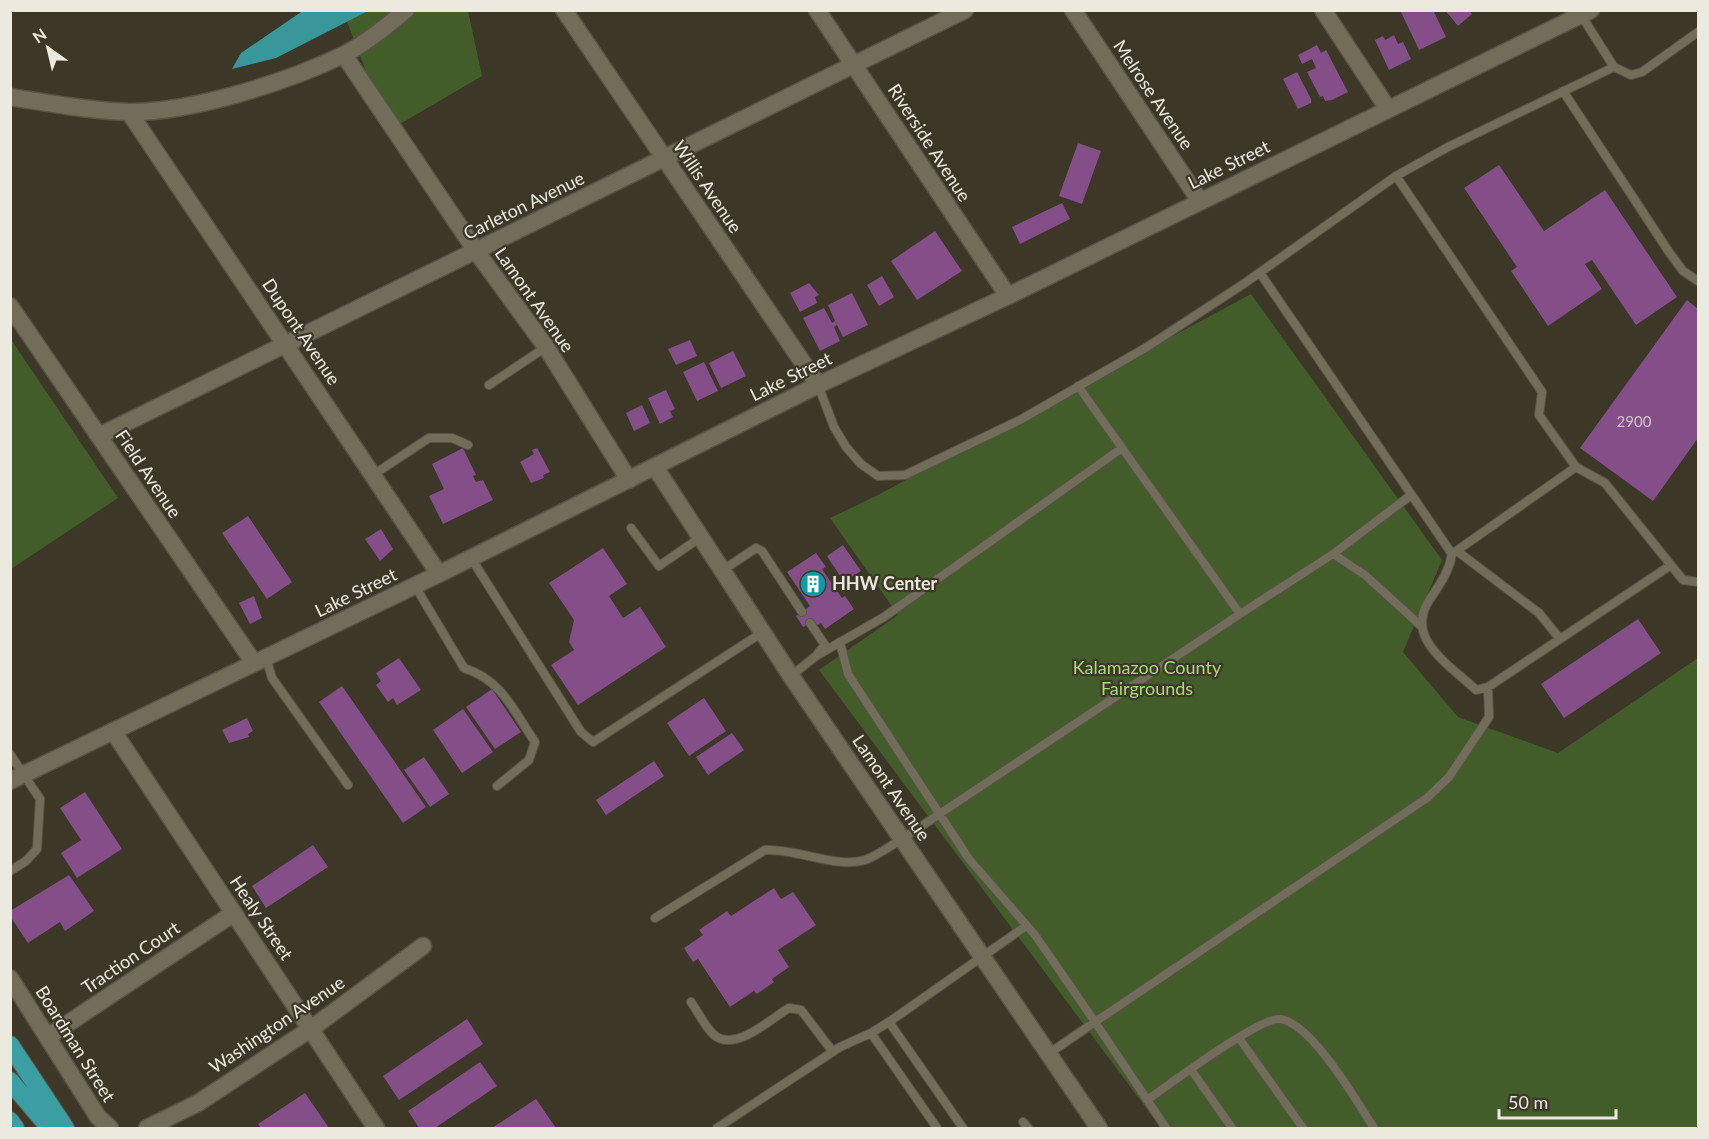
<svg xmlns="http://www.w3.org/2000/svg" width="1709" height="1139" font-family="Lato,sans-serif">
  <style>
    .green { fill: #425d2a }
    .water { fill: #389799 }
    .building { fill: #844e89 }
    .lines { fill: none; stroke-linecap: round; stroke-linejoin: round }
    .service-casing { stroke: #575445; stroke-width: 10 }
    .minor-casing { stroke: #575445; stroke-width: 19 }
    .trunk-casing { stroke: #575445; stroke-width: 20 }
    .service { stroke: #726d5b; stroke-width: 8 }
    .minor { stroke: #726d5b; stroke-width: 16 }
    .trunk { stroke: #3b9ea3; stroke-width: 18 }
    .labels { text-anchor: middle; stroke-width: 4.5; stroke-linejoin: round; paint-order: stroke }
    .number-label { font-size: 15px; fill: #d2c2ca }
    .street-label { font-size: 18px; fill: #ece9df; stroke: #3c3727 }
    .poi-label { font-size: 18px; font-weight: bold; fill: #ece9df; stroke: #3c3727; text-anchor: start }
    .park-label { font-size: 18px; fill: #a8dd7a; stroke: #3c3727 }
  </style>
  <rect width="100%" height="100%" fill="#3c3727"/>
  <path class="green" d="M355,11H468L482,76L400,124L372,87L346,19Z
    M1251,294L1442,560L1403,652L1458,717L1558,753L1698,658V1128H1161L819,670L898,615L830,518L878,495Z
    M10,338L118,498L11,569H10Z"/>
  <path class="water" d="M304,10L368,11L276,58L232,69L241,53Z"/>
  <path class="building" d="M1400,10H1433L1446,37L1419,50Z
    M1445,10H1469L1472,14L1458,26Z
    M1394,35L1398,44L1403,42L1411,59L1389,70L1375,40L1383,36L1385,40Z
    M1317,45L1321,53L1326,50L1348,92L1332,100L1325,101L1323,96L1320,97L1307,72L1316,68L1312,59L1302,64L1298,55Z
    M1297,72L1311,99V103L1298,109L1283,79Z
    M1078,143L1101,151L1082,204L1059,196Z
    M1499,165L1544,231L1605,190L1677,297L1636,325L1592,260L1585,264L1602,289L1548,326L1511,271L1517,267L1464,188Z
    M1062,203L1070,219L1020,244L1012,227Z
    M935,231L962,271L917,300L891,261Z
    M882,276L894,297L879,306L867,285Z
    M809,283L819,295L815,297L817,303L800,312L790,293Z
    M852,293L868,325L843,337L837,325L834,327L840,341L820,351L803,318L824,308L832,323L835,321L828,305Z
    M1687,300L1698,309V438L1653,501L1580,448Z
    M690,340L697,356L676,365L668,349Z
    M733,351L746,376L721,388L709,363Z
    M704,362L718,391L697,401L683,372Z
    M666,390L675,409L670,411L673,417L660,424L648,398Z
    M642,405L650,423L634,431L626,413Z
    M463,448L476,475L473,476L476,482L483,480L493,500L443,524L429,496L444,489L432,464Z
    M537,448L550,472L543,475L544,478L531,483L520,462L534,454L532,450Z
    M248,516L292,582L267,599L222,533Z
    M381,529L393,549L380,561L365,539Z
    M843,545L861,571L844,582L827,556Z
    M603,548L627,584L609,596L623,618L640,607L666,647L578,705L551,665L574,650L569,642L574,620L549,583Z
    M816,553L826,567L822,569L842,598L845,596L854,609L825,629L821,623L816,626L813,621L803,627L796,616L810,606L787,572Z
    M254,596L262,618L250,624L239,603Z
    M1638,619L1661,653L1564,718L1541,684Z
    M399,658L421,690L397,705L393,698L388,702L376,685L381,681L376,673Z
    M342,686L426,807L403,823L319,702Z
    M492,689L521,732L495,749L466,707Z
    M704,698L726,731L689,756L667,723Z
    M463,709L493,752L462,773L433,730Z
    M247,718L253,731L248,734L249,737L229,743L222,730Z
    M732,733L744,750L708,775L696,757Z
    M424,757L449,794L430,807L404,770Z
    M654,761L664,776L606,815L596,800Z
    M85,792L122,849L77,878L61,853L81,840L60,808Z
    M313,845L328,867L266,908L252,886Z
    M69,875L94,911L65,931L60,922L28,943L10,916V911Z
    M774,888L781,899L793,892L816,925L778,950L789,967L772,979L774,982L757,994L754,991L730,1007L698,959L693,962L684,948L703,935L699,930L727,911L731,916Z
    M467,1019L483,1044L399,1100L383,1076Z
    M480,1062L497,1086L435,1128H419L408,1111Z
    M305,1093L329,1128H261L258,1124Z
    M536,1099L556,1128H492Z"/>
  <g class="lines">
    <defs>
      <path id="service" d="M1614,67L1631,75L1642,72L1698,32
        M1563,91L1669,252L1683,271L1698,281
        M1260,273L1452,554L1576,467L1539,415L1542,392L1396,176
        M489,385L546,347
        M818,385L834,427L846,447L861,464L878,476L905,475L1020,420L1147,347L1245,283L1396,176L1448,147L1614,67L1581,15
        M1078,386L1240,614L1333,554L1411,495
        M1576,467L1605,483L1683,580L1698,582
        M373,475L429,438H452L468,445
        M631,528L659,566L701,537
        M1457,551L1539,613L1560,639
        M1333,554L1365,575L1420,625
        M1452,554C1449,572 1440,584 1430,599C1403,638 1450,665 1476,690L1488,687L1671,565
        M471,558L581,732L593,742L763,632
        M723,570L756,548L762,551L802,612
        M415,586L464,668C502,680 513,710 535,742L529,760L497,786
        M810,623L825,645L818,653
        M840,642L848,674L969,859L1035,935L1095,1022L1048,1054
        M266,658L272,678L348,785
        M791,676L816,656L884,617L1122,448
        M10,754L40,799L37,849L26,861L10,871
        M655,918L765,850C796,848 837,869 865,860C877,856 890,846 902,839L1240,614
        M691,1002C698,1012 704,1025 713,1034C734,1054 770,1019 789,1008L801,1010L833,1052
        M889,1022L871,1033L937,1128
        M1239,1038L1303,1128
        M1192,1071L1232,1128
        M1147,1100C1169,1085 1259,1017 1280,1019C1312,1023 1357,1102 1374,1128
        M1023,1122L1028,1128
        M717,1128L840,1047L871,1033
        M963,1128L889,1022L1026,926
        M1166,1128L1095,1022L1427,798L1449,777L1489,717L1488,687"/>
      <path id="minor" d="M564,10L818,385
        M817,10L1008,296
        M1073,10L1200,201
        M1323,10L1388,109
        M344,55L476,251L546,347L629,480
        M10,97C49,103 89,111 128,112C190,113 287,82 343,55C365,44 387,26 406,10
        M129,112L439,574
        M10,306L254,663
        M99,436L965,10
        M655,467L791,676L1099,1128
        M113,731L376,1128
        M10,781L439,574L818,385L1008,296L1591,10
        M10,978L98,1117L110,1128
        M49,1036L234,913
        M147,1128L198,1103L312,1028L423,946"/>
      <path id="trunk" d="M10,1045L65,1128
        M10,1081L50,1128
        M10,1121L15,1128"/>
    </defs>
    <use href="#service" class="service-casing"/>
    <use href="#minor" class="minor-casing"/>
    <use href="#trunk" class="trunk-casing"/>
    <use href="#service" class="service"/>
    <use href="#minor" class="minor"/>
    <use href="#trunk" class="trunk"/>
  </g>
  <defs>
    <symbol id="building-disc" viewBox="-11 -11 22 22"><circle r="9.5" fill="#0f9aa8" stroke="#3c3727"/><path d="M-4-6H4V6H1V3H-1V6H-4ZM-2.5-4.3h1.7v1.8h-1.7ZM.8-4.3h1.7v1.8H.8ZM-2.5-1h1.7V.8h-1.7ZM.8-1h1.7V.8H.8Z" fill="#fff"/></symbol>
  </defs>
  <g fill-rule="evenodd">
    <use href="#building-disc" x="798" y="569" width="30" height="30"/>
  </g>
  <g class="labels">
    <g class="number-label">
      <text x="1634" y="427">2900</text>
    </g>
    <g class="street-label">
      <text transform="translate(1153 95) rotate(56)" y="6">Melrose Avenue</text>
      <text transform="translate(929 143) rotate(57)" y="6">Riverside Avenue</text>
      <text transform="translate(1229 165) rotate(-26)" y="6">Lake Street</text>
      <text transform="translate(707 187) rotate(56)" y="6">Willis Avenue</text>
      <text transform="translate(524 206) rotate(-26)" y="6">Carleton Avenue</text>
      <text transform="translate(534 300) rotate(55)" y="6">Lamont Avenue</text>
      <text transform="translate(301 332) rotate(56)" y="6">Dupont Avenue</text>
      <text transform="translate(791 377) rotate(-26)" y="6">Lake Street</text>
      <text transform="translate(148 474) rotate(56)" y="6">Field Avenue</text>
      <text transform="translate(356 593) rotate(-26)" y="6">Lake Street</text>
      <text transform="translate(891 788) rotate(56)" y="6">Lamont Avenue</text>
      <text transform="translate(261 918) rotate(56)" y="6">Healy Street</text>
      <text transform="translate(131 958) rotate(-34)" y="6">Traction Court</text>
      <text transform="translate(277 1025) rotate(-34)" y="6">Washington Avenue</text>
      <text transform="translate(75 1044) rotate(58)" y="6">Boardman Street</text>
    </g>
    <g class="poi-label">
      <text x="832" y="590">HHW Center</text>
    </g>
    <g class="park-label">
      <text x="1147" y="674">Kalamazoo County<tspan x="1147" dy="21">Fairgrounds</tspan></text>
    </g>
  </g>
  <rect width="1709" height="1139" fill="none" stroke="#ece9df" stroke-width="24"/>
  <g transform="translate(48 48) rotate(326)" stroke="#3c3727" stroke-width="4.5" paint-order="stroke">
  <path d="M0-4.5L10 22L0 15L-10 22Z" fill="#ece9df"/>
  <text y="-9" font-size="16" font-weight="bold" text-anchor="middle" fill="#ece9df">N</text>
  </g>
  <path d="M1499 1109v9h117v-9" fill="none" stroke="#ece9df" stroke-width="3"/>
  <text x="1508" y="1109" font-size="18" fill="#ece9df" stroke="#3c3727" stroke-width="4.5" paint-order="stroke">50 m</text>
</svg>
